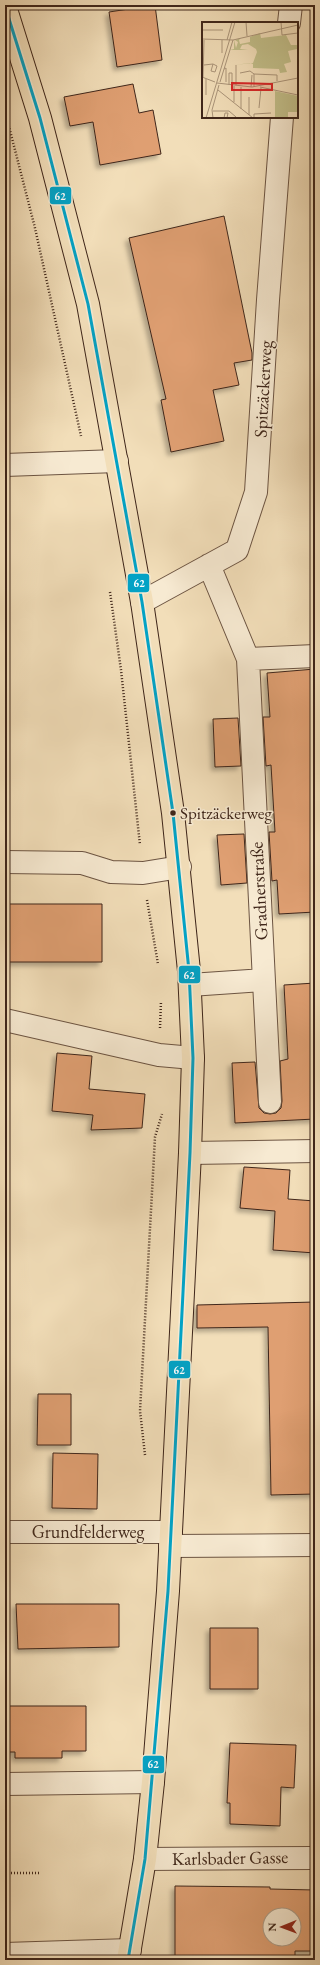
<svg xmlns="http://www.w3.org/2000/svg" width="320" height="1965" font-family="'EB Garamond',serif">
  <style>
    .building { fill: #df9f72; stroke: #3f261a; fill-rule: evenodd; filter: url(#shadow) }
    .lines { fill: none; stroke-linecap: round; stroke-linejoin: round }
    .minor-casing { stroke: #6c5442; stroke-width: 24 }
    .major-casing { stroke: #3f261a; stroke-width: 24 }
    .path { stroke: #3f261a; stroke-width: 2.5; stroke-dasharray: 1 2; stroke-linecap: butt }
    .minor { stroke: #f7ead2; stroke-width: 22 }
    .major { stroke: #f2deb9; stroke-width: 22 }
    .bus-1-casing { stroke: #f7ead2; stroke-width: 6 }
    .bus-1 { stroke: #03a2c5; stroke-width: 3 }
    .bus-dot { fill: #3f261a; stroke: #f7ead2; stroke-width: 1.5 }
    .labels { text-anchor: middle; stroke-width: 3; stroke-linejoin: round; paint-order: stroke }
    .bus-label { font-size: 17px; fill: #3f261a; stroke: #f7ead2; text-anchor: start }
    .street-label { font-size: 18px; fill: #3f261a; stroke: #f7ead2 }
    .inset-road { fill: none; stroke: #aa9479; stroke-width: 1 }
    .view { fill: #d62828; fill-opacity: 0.15; stroke: #d62828; stroke-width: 2 }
    .inset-edge { fill: none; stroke: #3f261a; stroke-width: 2 }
    .line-badge { stroke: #f7ead2; stroke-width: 1.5 }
    .badge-label { font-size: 11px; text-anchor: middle; font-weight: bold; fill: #fff }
  </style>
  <defs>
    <filter id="shadow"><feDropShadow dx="-3.5" dy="3.5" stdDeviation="2" flood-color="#0004"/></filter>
  </defs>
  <rect width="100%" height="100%" fill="#f2deb9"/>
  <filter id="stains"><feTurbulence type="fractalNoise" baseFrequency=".005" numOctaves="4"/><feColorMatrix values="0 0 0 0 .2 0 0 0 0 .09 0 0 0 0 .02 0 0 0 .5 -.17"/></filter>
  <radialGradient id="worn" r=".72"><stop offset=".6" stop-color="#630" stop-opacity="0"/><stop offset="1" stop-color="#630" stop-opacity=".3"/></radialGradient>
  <path class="building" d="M155,5L162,60L117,67L109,12Z
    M133,84L139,113L153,110L161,154L100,165L93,122L70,126L64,97Z
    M224,216L252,353V360L234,363L239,385L213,390L224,441L171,452L161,400L166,399L129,238Z
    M315,669V912L279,914L277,880L272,881L269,832H275L271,765L266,766L263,717H270L267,673Z
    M238,718L241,766L215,767L213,719Z
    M244,834L247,883L221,885L217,835Z
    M5,904H102V962H5Z
    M315,983V1119L235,1123L232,1063L255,1062L259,1108L264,1113L270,1114L276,1113L281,1108L282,1101L280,1061L288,1059L284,985Z
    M57,1053L92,1056L89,1089L145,1094L142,1128L91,1130L93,1115L52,1111Z
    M244,1167L290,1170L288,1199L315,1201V1253L273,1250L275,1211L240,1208Z
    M315,1302V1494L271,1495L268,1327L197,1328V1305Z
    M38,1394H71V1445H37Z
    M53,1453L98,1454L97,1509L52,1508Z
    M16,1604H119V1647L18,1649Z
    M210,1628H258V1689H210Z
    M5,1706H86V1751H62V1758H15V1752H5Z
    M230,1743L296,1745L294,1788L281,1787L280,1826L230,1824V1803H227Z
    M175,1886L270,1887V1889L315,1890V1951H295V1960H175ZM270,1915H294V1939H270Z"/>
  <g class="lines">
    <defs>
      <path id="minor" d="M289,23L291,5
        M5,465L117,461
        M209,565L248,659L315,656
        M142,602L237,550L256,492L268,300L282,117
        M248,659L270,1102
        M5,862L82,863L111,872L143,873L180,867
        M190,985L263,980
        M5,1020L159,1055L193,1058
        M190,1153L315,1151
        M5,1532H171
        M170,1546L315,1545
        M5,1784L153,1782
        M145,1859L315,1858
        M5,1954L130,1950"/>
      <path id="major" d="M5,6L40,118L88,304L142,602L173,813L189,971L193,1058L190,1153L168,1591L153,1782L145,1859L128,1960"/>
    </defs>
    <use href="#minor" class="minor-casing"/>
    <use href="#major" class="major-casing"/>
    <path class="path" d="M5,111L35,228L81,436
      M110,592L121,670L140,845
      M147,900L158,964
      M160,1028L161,1001
      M145,1455L140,1411L155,1137L162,1114
      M5,1873H41"/>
    <use href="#minor" class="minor"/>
    <use href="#major" class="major"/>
    <defs>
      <path id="bus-1" d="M5,6L40,118L88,304L142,602L173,813L189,971L193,1058L190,1153L168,1591L145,1859L128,1960"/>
    </defs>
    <use href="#bus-1" class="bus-1-casing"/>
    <use href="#bus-1" class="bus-1"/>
  </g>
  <circle class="bus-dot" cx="173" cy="813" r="3.5"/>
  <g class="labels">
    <g class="bus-label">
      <text x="180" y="819">Spitzäckerweg</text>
    </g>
    <g class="street-label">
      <text transform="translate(263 389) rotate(-87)" y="6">Spitzäckerweg</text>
      <text transform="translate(259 891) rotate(-93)" y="6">Gradnerstraße</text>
      <text x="88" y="1538">Grundfelderweg</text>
      <text transform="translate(230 1858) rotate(-1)" y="6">Karlsbader Gasse</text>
    </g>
  </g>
  <g transform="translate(202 22)">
    <rect width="96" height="96" fill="#f2deb9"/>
    <path d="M58,11L59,16L84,13L89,23H95V27L86,29L89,40L82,42L85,50L78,51L77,47L51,46V42L48,41L32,43L51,41L55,30L54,27L46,22L40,23L38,27L46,28H28L32,27V18L34,26L36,20L33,18L39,16L37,18L38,22L48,20V15ZM73,69L96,74V90H86V95L73,96Z" fill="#c2bf8a"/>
    <path class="inset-road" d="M44,0L45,14M79,0L80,13L96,11M0,8H21M0,17L31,18L96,3M25,18L30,0M20,31V18M2,43L11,42L9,49L13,50L15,44L11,42M22,47L24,46V60M38,51L48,49L52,52L75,53V59M0,55L13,60M1,55L2,18M18,60L31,18M15,61L50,65L96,56M27,63V51H30V63M34,63V43M49,65L50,53M52,65V52M58,65L96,73M16,68L51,96M4,73V57M47,75V93M32,80V64M57,86L59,66M39,87V65M11,89H27L34,95M4,96L33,0M11,96L10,88L17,63M22,96L23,91H26L25,96M52,96V92L69,91"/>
    <path class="view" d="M30,61L70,62V68H30Z"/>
    <rect width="96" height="96" class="inset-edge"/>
  </g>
  <g class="line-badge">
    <rect x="49" y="186" width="23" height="19" rx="4" fill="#03a2c5"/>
    <rect x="127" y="573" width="23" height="20" rx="4" fill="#03a2c5"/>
    <rect x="178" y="965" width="23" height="19" rx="4" fill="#03a2c5"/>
    <rect x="168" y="1360" width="23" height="19" rx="4" fill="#03a2c5"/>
    <rect x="142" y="1755" width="23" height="19" rx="4" fill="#03a2c5"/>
  </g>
  <g class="badge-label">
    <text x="60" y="200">62</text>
    <text x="139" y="587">62</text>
    <text x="189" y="979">62</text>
    <text x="179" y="1374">62</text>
    <text x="153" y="1768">62</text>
  </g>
  <rect width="320" height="1965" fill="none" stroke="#f2deb9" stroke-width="20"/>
  <rect x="6" y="6" width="308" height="1953" fill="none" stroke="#3f261a" stroke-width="2"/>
  <rect x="10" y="10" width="300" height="1945" fill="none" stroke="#3f261a"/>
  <g transform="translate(282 1927) rotate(269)"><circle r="19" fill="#f7ead2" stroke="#ad9c88"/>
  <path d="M0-3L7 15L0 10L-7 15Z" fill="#8f2418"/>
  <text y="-6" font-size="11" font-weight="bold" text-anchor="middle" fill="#3f261a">N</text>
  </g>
  <rect width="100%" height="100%" filter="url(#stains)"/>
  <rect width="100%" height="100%" fill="url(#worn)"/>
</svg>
